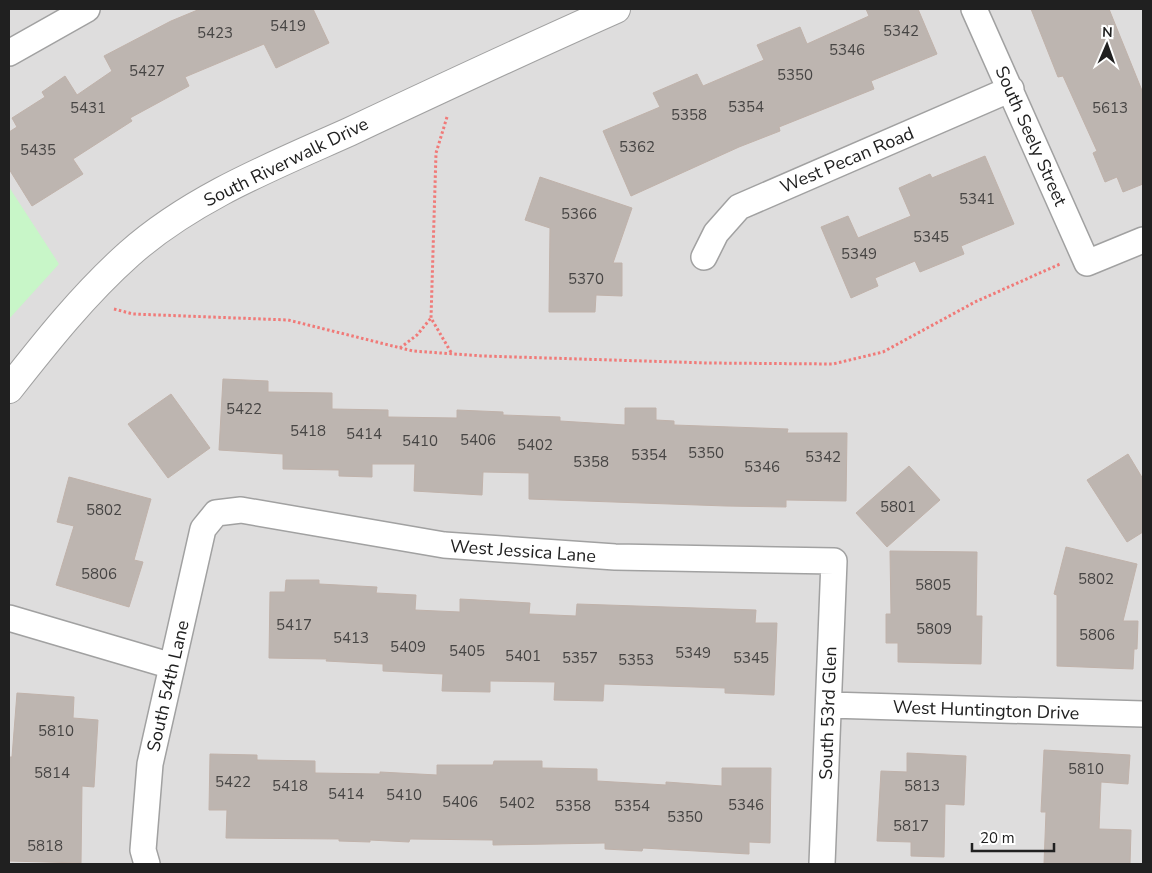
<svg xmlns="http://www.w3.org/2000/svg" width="1152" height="873" font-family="'Nunito Sans',sans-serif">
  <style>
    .residential { fill: #dedddd }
    .park { fill: #c8f6c8 }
    .building { fill: #bdb5b0; stroke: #c0b2aa }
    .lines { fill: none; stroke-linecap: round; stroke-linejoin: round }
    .minor-casing { stroke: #a1a1a1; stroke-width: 28 }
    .tertiary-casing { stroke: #a1a1a1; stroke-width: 30 }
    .path { stroke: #f07a78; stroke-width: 3; stroke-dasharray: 2.5 2.5; stroke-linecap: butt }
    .minor { stroke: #fff; stroke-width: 25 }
    .tertiary { stroke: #fff; stroke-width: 28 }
    .labels { text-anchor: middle; stroke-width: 4.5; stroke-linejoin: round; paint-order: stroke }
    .number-label { font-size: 15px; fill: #474544 }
    .street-label { font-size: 18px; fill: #202020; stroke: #fff }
  </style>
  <rect width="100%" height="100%" fill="#f0ece7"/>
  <path class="residential" d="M9,9H1143V864H9Z"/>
  <path class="park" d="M9,187L59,264L9,319Z"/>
  <path class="building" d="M200,9H313L329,43L276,68L264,44L185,77L189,86L130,118L132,121L73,159L83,174L32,206L9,169V132L17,127L12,118L45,97L42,92L65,76L77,95L112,71L104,56L171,21Z
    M866,9H918L937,54L871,81L874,89L779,127L780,131L739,147L631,196L603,131L660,107L653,93L697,74L703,86L764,60L757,45L800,27L807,44L869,16Z
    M1031,9H1109L1143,93V184L1123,192L1117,177L1105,182L1093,153L1097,151L1063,76L1058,77Z
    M985,156L1014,224L961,246L964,254L920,272L915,261L875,278L878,286L851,298L821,227L848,216L858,238L911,216L899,188L930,174L932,178Z
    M540,177L632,208L613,263H622V296L596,295L595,312H549L550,228L525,220Z
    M223,379L268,381V392L332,393V409L388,410V417L457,418V410L503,412V415L560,417V421L625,425V408H656V420L674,421V425L788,429L787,433H847L846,501L786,500V507L726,506L529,499V473L483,472L482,495L414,491L415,464H372V477L339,476V470L283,469V454L219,450Z
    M171,394L210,448L168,478L128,424Z
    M1128,454L1143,479V532L1127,542L1087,480Z
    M909,466L940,500L887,547L856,513Z
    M69,477L151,499L134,560L143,562L129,607L56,585L74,526L57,522Z
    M1066,547L1137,564L1123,621H1138L1137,649H1134L1133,669L1057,666V595L1054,594Z
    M890,551L977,552L976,616H982L981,664L898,662V643H886V614H891Z
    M286,580H319V584L377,587L376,593L416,595L415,610L460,612V599L530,603L529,614L576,616L577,604L756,610L755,623H777L774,695L725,693V688L604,684L603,701L554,700L555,682L490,681V692L442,691L443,674L383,671V664L326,661L327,659L269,658L270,592H285Z
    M17,693L74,697L73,718L98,720L94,787L82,786L81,863L9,861V757H12Z
    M1044,750L1130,755L1128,784L1101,782L1099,829L1131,830L1130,864H1044L1046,812H1041Z
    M907,753L966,756L964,805L945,804L944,857L911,856V842L877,841L881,771L907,772Z
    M210,754L257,755V760L315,761V773L380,774V772L437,775V765H493L494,761H542V768L597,769V781L666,785V782L722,786V768H771L770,843L749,842V854L643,848L642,851L605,849V843L493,845V840L410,839L409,842L370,840V842L339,841V839L226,838L227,810H209Z"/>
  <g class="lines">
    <defs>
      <path id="minor" d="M974,9L1087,263L1143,240
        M9,53L87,9
        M704,257L716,233L739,207L1011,89
        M9,618L172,666
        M829,705L1143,714
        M147,864L143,850L150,764L203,529L216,513L241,510L444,545L615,557L834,561L822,864"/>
      <path id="tertiary" d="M9,389C46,342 84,294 129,254C192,198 273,166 349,132C438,90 526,49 616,9"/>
    </defs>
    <use href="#minor" class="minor-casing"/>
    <use href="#tertiary" class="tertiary-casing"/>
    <path class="path" d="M447,117L436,153L431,318L452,354
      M114,309L133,314L288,320L413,351L483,356L708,363L833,364L883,352L975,302L1060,264
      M400,348L417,335L431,318"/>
    <use href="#minor" class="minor"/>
    <use href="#tertiary" class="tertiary"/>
  </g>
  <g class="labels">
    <g class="number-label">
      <text x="288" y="31">5419</text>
      <text x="901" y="36">5342</text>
      <text x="215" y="38">5423</text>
      <text x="847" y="55">5346</text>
      <text x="147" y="76">5427</text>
      <text x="795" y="80">5350</text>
      <text x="746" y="112">5354</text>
      <text x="88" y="113">5431</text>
      <text x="1110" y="113">5613</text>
      <text x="689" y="120">5358</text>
      <text x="637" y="152">5362</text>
      <text x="38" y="155">5435</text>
      <text x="977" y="204">5341</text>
      <text x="579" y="219">5366</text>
      <text x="931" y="242">5345</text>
      <text x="859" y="259">5349</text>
      <text x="586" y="284">5370</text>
      <text x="244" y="414">5422</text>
      <text x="308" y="436">5418</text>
      <text x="364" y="439">5414</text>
      <text x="478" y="445">5406</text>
      <text x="420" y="446">5410</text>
      <text x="535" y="450">5402</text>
      <text x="706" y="458">5350</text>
      <text x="649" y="460">5354</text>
      <text x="823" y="462">5342</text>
      <text x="591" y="467">5358</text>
      <text x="762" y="472">5346</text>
      <text x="898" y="512">5801</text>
      <text x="104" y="515">5802</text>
      <text x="99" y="579">5806</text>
      <text x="1096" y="584">5802</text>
      <text x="933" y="590">5805</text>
      <text x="294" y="630">5417</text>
      <text x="934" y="634">5809</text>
      <text x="1097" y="640">5806</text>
      <text x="351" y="643">5413</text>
      <text x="408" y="652">5409</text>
      <text x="467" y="656">5405</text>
      <text x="693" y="658">5349</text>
      <text x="523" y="661">5401</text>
      <text x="580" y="663">5357</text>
      <text x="751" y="663">5345</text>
      <text x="636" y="665">5353</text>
      <text x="56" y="736">5810</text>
      <text x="1086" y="774">5810</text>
      <text x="52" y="778">5814</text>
      <text x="233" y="787">5422</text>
      <text x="290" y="791">5418</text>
      <text x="922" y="791">5813</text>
      <text x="346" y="799">5414</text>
      <text x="404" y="800">5410</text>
      <text x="460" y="807">5406</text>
      <text x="517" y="808">5402</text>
      <text x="746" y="810">5346</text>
      <text x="573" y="811">5358</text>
      <text x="632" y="811">5354</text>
      <text x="685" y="822">5350</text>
      <text x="911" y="831">5817</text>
      <text x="45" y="851">5818</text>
    </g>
    <g class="street-label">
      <text transform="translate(1031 136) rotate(66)" y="6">South Seely Street</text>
      <text transform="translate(847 160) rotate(-23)" y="6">West Pecan Road</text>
      <text transform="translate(286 162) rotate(-26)" y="6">South Riverwalk Drive</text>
      <text transform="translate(523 551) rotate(4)" y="6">West Jessica Lane</text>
      <text transform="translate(168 686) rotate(-77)" y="6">South 54th Lane</text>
      <text transform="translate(986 710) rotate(2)" y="6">West Huntington Drive</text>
      <text transform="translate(828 713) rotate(-88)" y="6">South 53rd Glen</text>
    </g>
  </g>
  <rect width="1152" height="873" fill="none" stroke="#202020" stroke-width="20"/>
  <g transform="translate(1107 45) rotate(2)" stroke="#ffffff" stroke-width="4" paint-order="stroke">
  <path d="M0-4L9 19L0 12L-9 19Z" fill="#202020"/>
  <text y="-8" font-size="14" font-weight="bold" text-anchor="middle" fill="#202020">N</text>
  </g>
  <path d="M972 843v8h82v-8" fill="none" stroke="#202020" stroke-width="2.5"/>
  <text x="980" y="843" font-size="15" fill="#202020" stroke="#ffffff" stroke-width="4" paint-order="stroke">20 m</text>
</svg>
